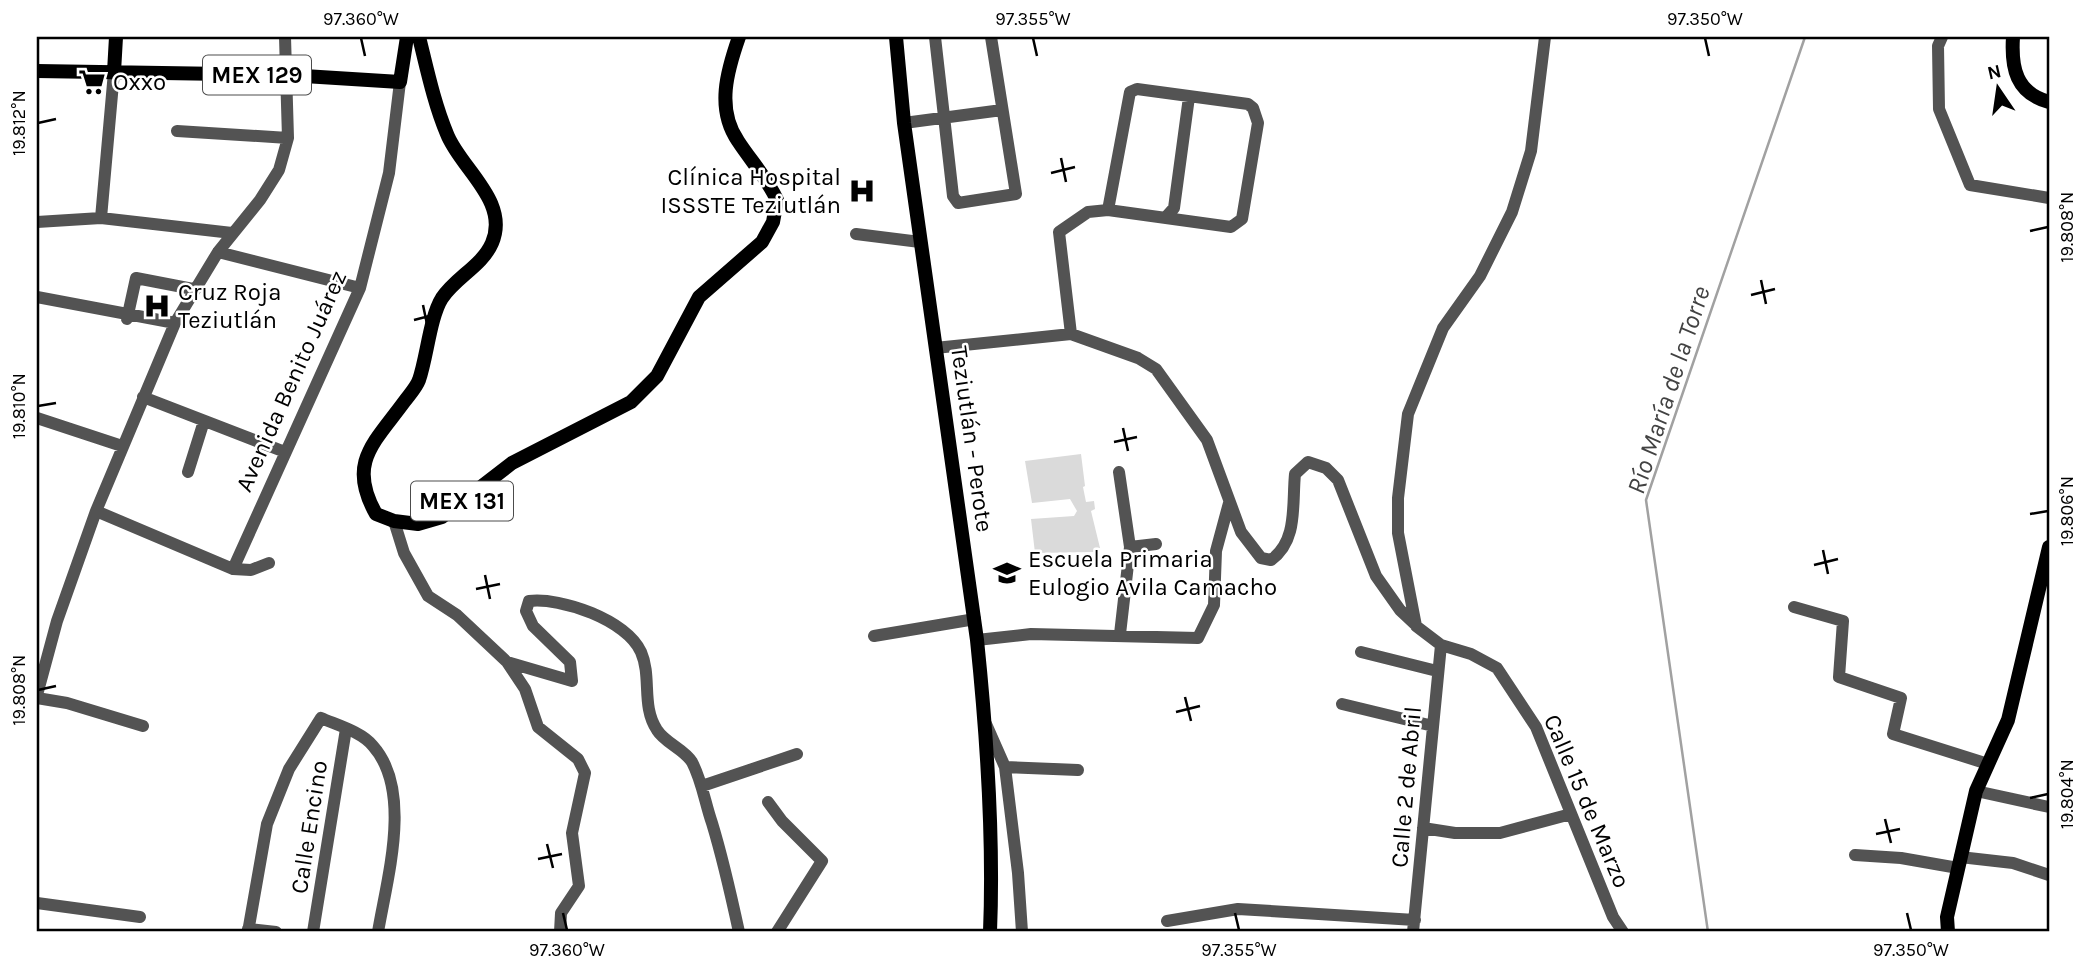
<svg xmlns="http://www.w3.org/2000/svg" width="2086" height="969" font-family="Karla,sans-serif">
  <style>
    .green { fill: #dadada }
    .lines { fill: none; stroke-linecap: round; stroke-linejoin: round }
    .stream { stroke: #a1a1a1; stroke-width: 2.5 }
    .minor { stroke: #535353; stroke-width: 12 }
    .major { stroke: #000; stroke-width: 14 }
    .ticks { fill: none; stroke: #000; stroke-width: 2.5 }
    .labels { text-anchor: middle; stroke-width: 5; stroke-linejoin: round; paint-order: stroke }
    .shield { fill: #fff; stroke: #4c4c4c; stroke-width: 2 }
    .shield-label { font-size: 23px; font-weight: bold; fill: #000 }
    .poi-label { font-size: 24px; fill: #000; stroke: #fff; text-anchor: start }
    .street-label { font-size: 24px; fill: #000; stroke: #fff }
    .water-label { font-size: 26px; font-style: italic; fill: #424242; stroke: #fff }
    .neatline { fill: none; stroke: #000; stroke-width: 2.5 }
    .ticks-label { font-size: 18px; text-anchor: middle; fill: #000 }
  </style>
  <rect width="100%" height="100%" fill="#fff"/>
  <path class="green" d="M1081,454L1085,486L1083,487L1086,502L1094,501L1095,509L1091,511L1100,548L1094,549V552L1035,553L1031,519L1074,516L1077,511L1070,499L1032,503L1025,461Z"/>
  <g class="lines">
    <path class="stream" d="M1708,932L1646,500L1805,37"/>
    <path class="minor" d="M935,37L953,196L958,203L1016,194L991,37
      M1545,37L1531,151L1512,212L1480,276L1443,328L1408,414L1398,498V533L1416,626L1441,645L1471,654L1497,668L1536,727L1613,917L1623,932
      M1942,37L1938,46L1939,109L1970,185L2049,198
      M904,123L1002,110
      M177,131L288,138
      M1166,217L1174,208L1189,97
      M101,218L114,72
      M37,222L101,218L232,233
      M856,234L920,242
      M218,252L360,288
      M37,297L175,323
      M127,319L136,278L193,289
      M1071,334L1059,232L1088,212L1108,210L1231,227L1242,219L1258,123L1253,108L1248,104L1137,89L1130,92L1108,210
      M935,348L1071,334L1138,358L1156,369L1207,440L1241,532L1261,558L1271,560C1298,541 1292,505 1295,474L1308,462L1326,468L1338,480L1376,576L1400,610L1416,625
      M143,397L285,452
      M37,418L122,446
      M188,472L204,421
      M1119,472L1130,547L1120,634
      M96,511L233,569L251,570L269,563
      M394,521L404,553L428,596L457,615L507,662L572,681L570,662L533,626L526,611L529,601C561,597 627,620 641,652C652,677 641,706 657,730C665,743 684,749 692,762C702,781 705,803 712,823C723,859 731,895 739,932
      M1130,547L1156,544
      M233,569L360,288L389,173L400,82
      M1794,607L1843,621L1839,677L1901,698L1893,734L1988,764
      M874,636L975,619
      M977,640L1031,634L1198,638L1214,605L1216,551L1229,503
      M1361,652L1437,671
      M507,662L525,689L538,727L578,759L585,773L572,833L579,886L561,913L560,932
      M37,695L57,621L96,511L175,323L218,252L260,200L279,170L288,138L285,37
      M37,698L67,703L143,726
      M1342,704L1433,726
      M986,724L1005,767L1018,873L1022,932
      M1005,767L1078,770
      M702,786L797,754
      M1976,791L2049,807
      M768,802L782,821L822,861L777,932
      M1423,828L1455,833H1500L1571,814
      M1855,855L1901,858L1958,868
      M1960,857L2013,863L2049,875
      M37,903L140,917
      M1167,921L1238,909L1415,920
      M248,929L276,932
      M248,932L267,824L289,769L321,718C337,725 362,732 373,746C413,791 387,878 378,932
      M313,932L346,729
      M1413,932L1441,645"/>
    <path class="major" d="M419,37C427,69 434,103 447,134C460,168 510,201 492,243C482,266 456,277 442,298C430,317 427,357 419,380C416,388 409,395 404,402C374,443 347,463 376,514L394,521L418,524L442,517L512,463L631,402L657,376L699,297L762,242L773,222L777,200C767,178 751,161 738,141C716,109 727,71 739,37
      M896,37L904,123L977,640C987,737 994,835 990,932
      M2013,37C2011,68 2016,93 2049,102
      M37,71L288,75L400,82L407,37
      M114,72L116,37
      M1948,932L1947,917L1976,791L2008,720L2049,547"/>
  </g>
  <path class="ticks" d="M361,38L365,56M1033,38L1037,56M1705,38L1709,56M38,123L56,119M1061,158L1066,182M1051,173L1075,167M2030,231L2048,227M1761,280L1766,304M1751,295L1775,289M423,305L428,329M414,320L437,314M38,406L56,403M1123,428L1128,451M1114,442L1137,437M2030,514L2048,511M1823,550L1828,574M1814,565L1838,559M485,575L490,599M476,589L500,584M38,690L56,686M1185,697L1191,721M1176,712L1200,706M2030,798L2048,794M1885,819L1891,843M1876,834L1900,829M547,844L553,868M538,859L562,854M563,913L567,930M1235,913L1239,930M1907,913L1911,930"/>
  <defs>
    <symbol id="supermarket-bare" viewBox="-9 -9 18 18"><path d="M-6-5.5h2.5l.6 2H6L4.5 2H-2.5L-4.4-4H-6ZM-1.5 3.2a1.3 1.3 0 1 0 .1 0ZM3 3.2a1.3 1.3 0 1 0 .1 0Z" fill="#000" stroke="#fff" stroke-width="2.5" paint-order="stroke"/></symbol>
    <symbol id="hospital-bare" viewBox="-9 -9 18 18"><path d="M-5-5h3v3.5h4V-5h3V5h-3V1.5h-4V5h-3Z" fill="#000" stroke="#fff" stroke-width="2.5" paint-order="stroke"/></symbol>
    <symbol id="school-bare" viewBox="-9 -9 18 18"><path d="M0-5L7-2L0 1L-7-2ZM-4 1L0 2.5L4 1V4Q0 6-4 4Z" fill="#000" stroke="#fff" stroke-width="2.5" paint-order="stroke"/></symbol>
  </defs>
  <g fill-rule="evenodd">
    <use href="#supermarket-bare" x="73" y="63" width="38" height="38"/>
    <use href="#hospital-bare" x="843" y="172" width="38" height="38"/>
    <use href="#hospital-bare" x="138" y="287" width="38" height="38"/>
    <use href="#school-bare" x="988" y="554" width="38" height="38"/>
  </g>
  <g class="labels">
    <g class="shield">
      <rect x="203" y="55.5" width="108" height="39" rx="5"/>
      <rect x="411" y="481.5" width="102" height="39" rx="5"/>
    </g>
    <g class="shield-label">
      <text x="257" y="83">MEX 129</text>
      <text x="462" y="509">MEX 131</text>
    </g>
    <g class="poi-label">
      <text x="113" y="90">Oxxo</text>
      <text x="841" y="185" text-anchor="end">Clínica Hospital<tspan x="841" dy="28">ISSSTE Teziutlán</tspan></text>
      <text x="178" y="300">Cruz Roja<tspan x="178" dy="28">Teziutlán</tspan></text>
      <text x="1028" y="567">Escuela Primaria<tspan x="1028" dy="28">Eulogio Avila Camacho</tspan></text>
    </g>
    <g class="street-label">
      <text transform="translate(291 381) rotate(-66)" y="8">Avenida Benito Juárez</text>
      <text transform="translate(972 439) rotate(82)" y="8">Teziutlán - Perote</text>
      <text transform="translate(1406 787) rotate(-85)" y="8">Calle 2 de Abril</text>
      <text transform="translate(1587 801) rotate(67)" y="8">Calle 15 de Marzo</text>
      <text transform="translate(309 827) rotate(-81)" y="8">Calle Encino</text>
    </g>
    <g class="water-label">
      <text transform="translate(1668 390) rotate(-72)" y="9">Río María de la Torre</text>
    </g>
  </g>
  <rect width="2086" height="969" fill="none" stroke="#ffffff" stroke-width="77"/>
  <g transform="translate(1998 88) rotate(347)" stroke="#ffffff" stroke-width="5" paint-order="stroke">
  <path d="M0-5L12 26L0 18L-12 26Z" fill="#000000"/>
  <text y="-10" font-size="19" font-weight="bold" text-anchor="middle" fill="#000000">N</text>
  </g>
  <rect x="38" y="38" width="2010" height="892" class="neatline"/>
  <g class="ticks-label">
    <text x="361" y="25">97.360°W</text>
    <text x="1033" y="25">97.355°W</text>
    <text x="1705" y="25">97.350°W</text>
    <text transform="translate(19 123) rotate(-90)" y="6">19.812°N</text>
    <text transform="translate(2067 227) rotate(-90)" y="6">19.808°N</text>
    <text transform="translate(19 406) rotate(-90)" y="6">19.810°N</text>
    <text transform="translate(2067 511) rotate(-90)" y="6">19.806°N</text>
    <text transform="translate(19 690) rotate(-90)" y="6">19.808°N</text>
    <text transform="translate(2067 794) rotate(-90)" y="6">19.804°N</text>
    <text x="567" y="956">97.360°W</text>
    <text x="1239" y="956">97.355°W</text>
    <text x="1911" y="956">97.350°W</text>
  </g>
</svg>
